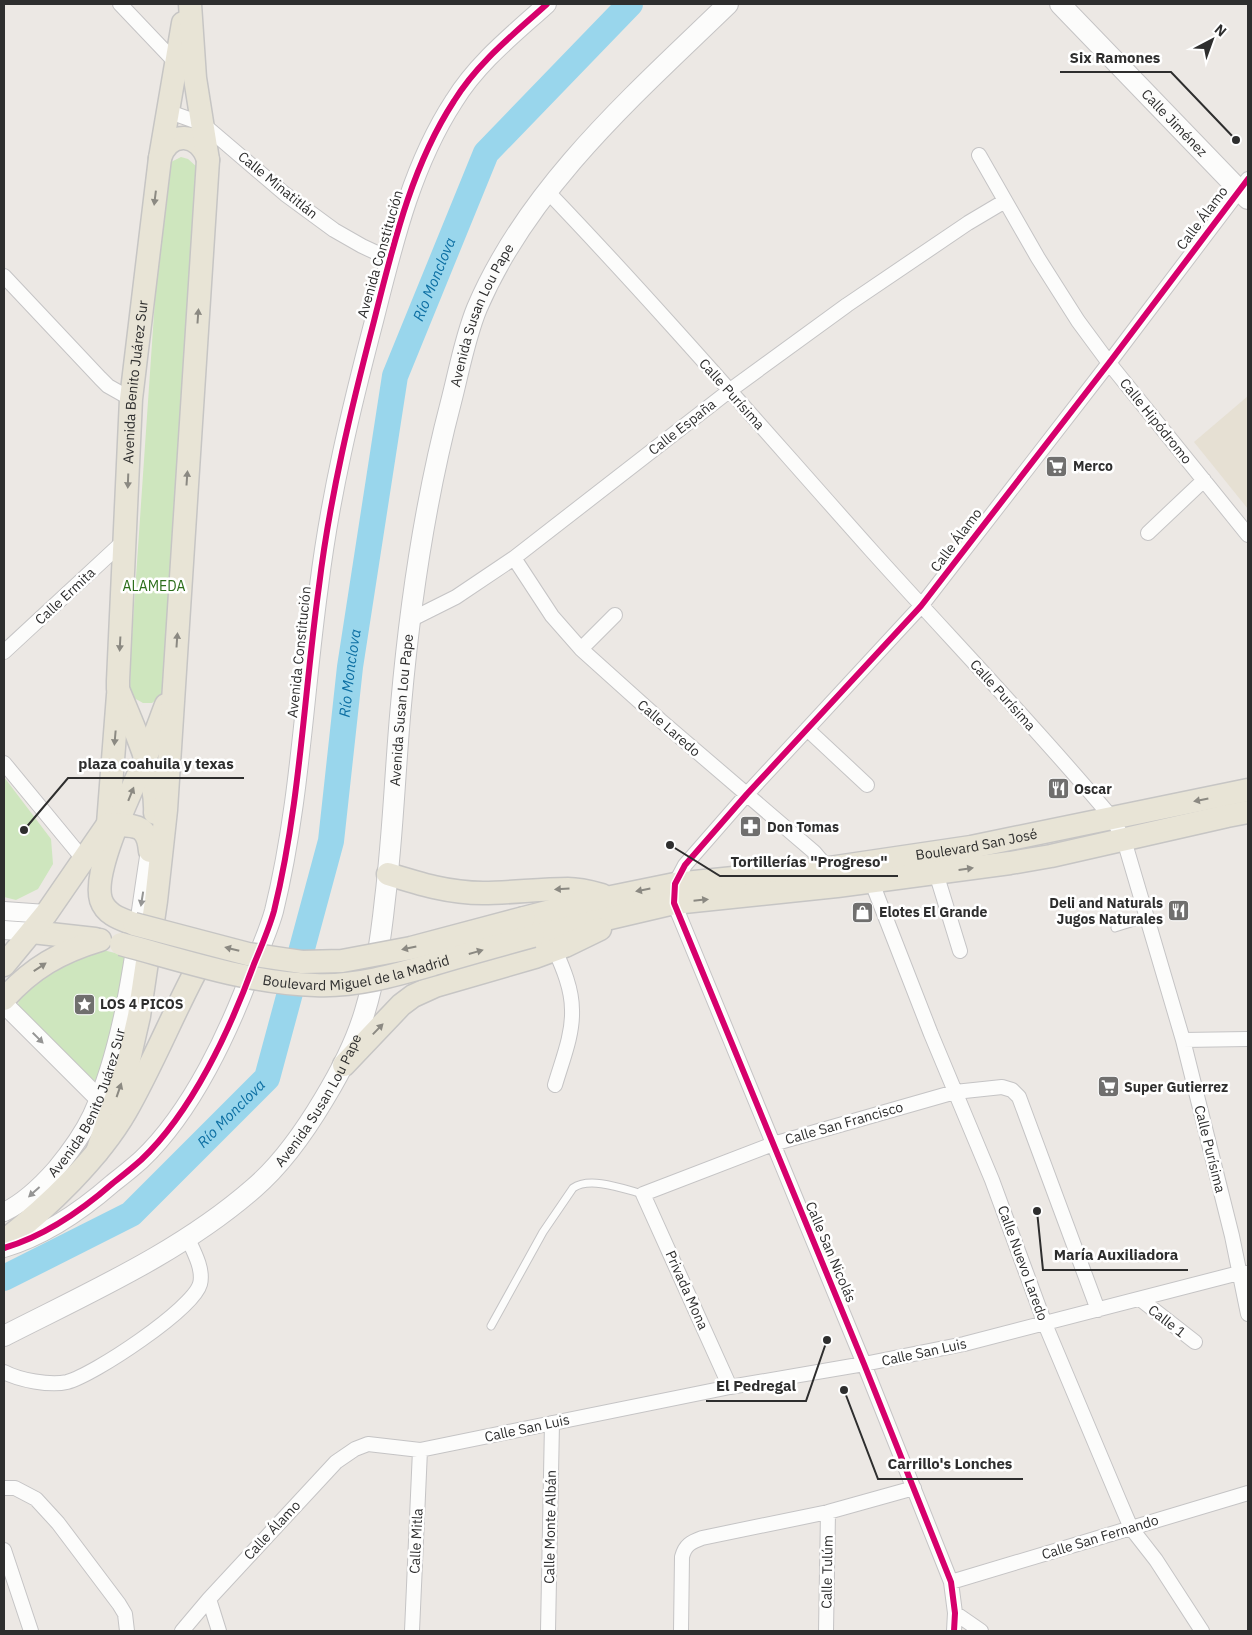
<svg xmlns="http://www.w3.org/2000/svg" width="1252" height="1635" font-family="'IBM Plex Sans',sans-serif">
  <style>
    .education { fill: #e6e0d3 }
    .green { fill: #cee6be }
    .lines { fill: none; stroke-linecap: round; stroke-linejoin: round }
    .river { stroke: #99d6ec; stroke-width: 26 }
    .service-casing { stroke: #c5c4c5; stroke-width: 9 }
    .minor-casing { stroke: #c5c4c5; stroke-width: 16 }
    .tertiary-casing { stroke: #c5c4c5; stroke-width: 20 }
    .secondary-casing { stroke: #c5c4c5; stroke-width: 22 }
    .primary-casing { stroke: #c6c5c4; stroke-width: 25 }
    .service { stroke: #fcfcfb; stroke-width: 7 }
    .minor { stroke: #fcfcfb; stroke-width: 14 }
    .tertiary { stroke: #fcfcfb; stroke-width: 18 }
    .secondary { stroke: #fcfcfb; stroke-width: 20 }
    .primary { stroke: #e8e4d6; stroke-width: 22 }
    .primary-bridge-casing { stroke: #c6c5c4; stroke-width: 25; stroke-linecap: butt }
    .primary-bridge { stroke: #e8e4d6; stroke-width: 22 }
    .cycleway-casing { stroke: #fff; stroke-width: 9 }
    .cycleway { stroke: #d6006c; stroke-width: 6 }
    .oneway { fill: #8b8982 }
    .oneway2 { fill: #959594 }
    .labels { text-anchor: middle; stroke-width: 5; stroke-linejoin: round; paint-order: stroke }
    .street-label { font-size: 14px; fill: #2e2e2e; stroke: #fff }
    .poi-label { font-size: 14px; font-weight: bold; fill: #2e2e2e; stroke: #fff; text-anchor: start }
    .park-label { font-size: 14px; fill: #2c6e1b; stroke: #fff }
    .water-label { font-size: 15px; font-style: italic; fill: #0d6fa3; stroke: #fff }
    .leader { fill: none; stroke: #2e2e2e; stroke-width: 2 }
    .callout-dot { fill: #2e2e2e; stroke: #fff; stroke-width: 2 }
    .callout-label { font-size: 15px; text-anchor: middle; font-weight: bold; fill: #2e2e2e; stroke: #fff; stroke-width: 5; stroke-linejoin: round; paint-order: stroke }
  </style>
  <rect width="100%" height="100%" fill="#ece8e4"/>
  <path class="education" d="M1248,396V509L1194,442Z"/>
  <path class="green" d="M181,157L188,159L198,168L163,694L152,703H143L134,698L130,689L131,650L159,241L169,163Z
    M4,777L51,839L53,864L38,889L16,900L4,897Z
    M99,949L119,954L125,958L114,1027L96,1082L80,1068L18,1006L19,996L58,965Z"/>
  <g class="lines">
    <path class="river" id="s1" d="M4,1278L131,1214L267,1078L331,841L350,667L395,376L486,153L630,4"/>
    <defs>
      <path id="service" d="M1115,928L1147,918
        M491,1326L543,1232L573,1188C590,1176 624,1189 643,1194"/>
      <path id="minor" d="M120,4L178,65
        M167,111L203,124L285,194L334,230L362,246L390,259
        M979,155L1038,258L1078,321L1109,363L1248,535
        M548,192C659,308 764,430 871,550C951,639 1035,726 1112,818L1124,840L1183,1040L1232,1236L1248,1314
        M4,276L100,378L108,386L131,399
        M1148,533L1204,480
        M514,558L552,616L581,649L660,720L814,852L831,872
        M410,620L456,597L514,558L729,391L847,305L968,223L1005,201
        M581,649L615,615
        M4,652L125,540
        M807,729L867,785
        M4,763L84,860
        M936,873L960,951
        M869,875L931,1034L992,1180L1045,1324L1119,1500L1131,1528L1156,1560L1202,1631
        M555,950C563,968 572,989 572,1010C573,1035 562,1061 555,1085
        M1183,1040L1248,1039
        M1140,1299L1195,1342
        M4,1372C19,1380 50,1386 67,1382C94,1375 193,1309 200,1284C204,1269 193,1250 187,1237
        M730,1387L643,1194L773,1144L955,1092L1002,1087L1012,1090L1019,1097L1098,1310
        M4,1488H15L36,1499L58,1523L119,1604L125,1614L127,1631
        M4,1550L31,1631
        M951,1582L1248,1493
        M209,1599L219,1631
        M955,1613L981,1631
        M182,1631L209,1599L336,1462L355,1449L368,1444L420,1450L730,1387L864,1364L964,1344L1239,1273H1248
        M412,1631L420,1450
        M548,1631L552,1423
        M681,1631L682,1557C685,1545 691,1542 702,1538L828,1512L914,1488
        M826,1631L828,1512
        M954,1631L955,1613L951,1582L864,1364L674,903L675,884L685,865L747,794L921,606L1109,363L1248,179"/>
      <g id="tertiary">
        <path d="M4,911L46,914"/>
        <path d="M4,930L32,932"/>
        <path d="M4,1004L99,1099"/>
        <path id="s2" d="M4,1212C25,1202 41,1186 56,1169C70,1152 83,1134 92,1115C128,1036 136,936 150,851"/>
        <path d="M4,1248C45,1236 81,1211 113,1183C122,1176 132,1168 141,1160C192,1112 230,1030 254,964C261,947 269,929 274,911C300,805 304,694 319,586C330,496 351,409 374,321C393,246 411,167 454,101C478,62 514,34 547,4"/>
      </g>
      <g id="secondary">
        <path id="s3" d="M1060,4L1248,199"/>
        <path id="s4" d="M4,1336C90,1292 181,1252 254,1188C283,1163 305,1131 324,1099C341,1071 356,1042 365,1011C376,975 381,937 385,899C393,835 395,770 401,705C410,603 425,501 451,402C459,371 465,337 477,308C529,186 635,94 728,4"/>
      </g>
      <g id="primary">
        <path d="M160,158C169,130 200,132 208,160"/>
        <path id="s5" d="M155,813C157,775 132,724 118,689V681L131,399L160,158L183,23"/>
        <path d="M108,824L118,695"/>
        <path d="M388,874C420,884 449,893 483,893C511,893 539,889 568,889C579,889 591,892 602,895"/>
        <path id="s6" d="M524,918L582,903L675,884L829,868L971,847L1248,790"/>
        <path d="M134,924C121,919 106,915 101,900C92,871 130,795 142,766C151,746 158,726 166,705"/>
        <path d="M32,932L95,939"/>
        <path d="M533,936L674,903L837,886L1010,863L1051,856L1227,816L1248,812"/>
        <path d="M4,965L46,914L108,824C133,827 147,821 150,851"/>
        <path d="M4,999C32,968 60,952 100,940"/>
        <path d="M344,1065L401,1005L413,996L435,986L535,957L565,946L600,929"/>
        <path d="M97,1152L128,1064L139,1016L156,901L166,810L208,160L195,78L190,4"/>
        <path d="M4,1241C47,1208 99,1158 126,1111C153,1064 173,1013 199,965"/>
      </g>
    </defs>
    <use href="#service" class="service-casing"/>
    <use href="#minor" class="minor-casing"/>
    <use href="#tertiary" class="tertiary-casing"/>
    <use href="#secondary" class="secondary-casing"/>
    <use href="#primary" class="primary-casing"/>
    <use href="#service" class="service"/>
    <use href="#minor" class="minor"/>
    <use href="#tertiary" class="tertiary"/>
    <use href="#secondary" class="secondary"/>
    <use href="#primary" class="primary"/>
    <defs>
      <g id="primary-bridge">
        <path d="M134,924L248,954L302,962L342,961L411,948L524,918"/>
        <path id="s7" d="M121,944C185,961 249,983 315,985C355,987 396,975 434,964C467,954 500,945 533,936"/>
      </g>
    </defs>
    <use href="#primary-bridge" class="primary-bridge-casing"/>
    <use href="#primary-bridge" class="primary-bridge"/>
    <defs>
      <path id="cycleway" d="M4,1248C45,1236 81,1211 113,1183C122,1176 132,1168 141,1160C192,1112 230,1030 254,964C261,947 269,929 274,911C300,805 304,694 319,586C330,496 351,409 374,321C393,246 411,167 454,101C478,62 514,34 547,4
        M954,1631L955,1613L951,1582L864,1364L674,903L675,884L685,865L747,794L921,606L1109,363L1248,179"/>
    </defs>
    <use href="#cycleway" class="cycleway-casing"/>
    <use href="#cycleway" class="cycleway"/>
  </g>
  <defs><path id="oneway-solid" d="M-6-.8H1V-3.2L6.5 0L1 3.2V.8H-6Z" transform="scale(1.25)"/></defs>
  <g class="oneway">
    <use href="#oneway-solid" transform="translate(155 198) rotate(97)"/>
    <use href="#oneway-solid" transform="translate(198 316) rotate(-86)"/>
    <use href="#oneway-solid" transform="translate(187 478) rotate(-86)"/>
    <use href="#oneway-solid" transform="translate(128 481) rotate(92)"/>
    <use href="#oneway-solid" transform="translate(177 640) rotate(-86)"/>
    <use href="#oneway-solid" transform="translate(120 644) rotate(93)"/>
    <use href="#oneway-solid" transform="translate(115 738) rotate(95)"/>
    <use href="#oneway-solid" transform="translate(131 794) rotate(-68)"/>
    <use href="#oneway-solid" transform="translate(1201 800) rotate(169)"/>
    <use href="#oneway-solid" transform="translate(966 869) rotate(-8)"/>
    <use href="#oneway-solid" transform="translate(562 889) rotate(177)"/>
    <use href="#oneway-solid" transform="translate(643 890) rotate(169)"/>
    <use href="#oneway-solid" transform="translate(701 900) rotate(-6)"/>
    <use href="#oneway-solid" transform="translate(409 948) rotate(168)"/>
    <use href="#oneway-solid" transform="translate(232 949) rotate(-166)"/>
    <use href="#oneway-solid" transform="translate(476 952) rotate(-16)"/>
    <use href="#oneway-solid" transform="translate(40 967) rotate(-33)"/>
    <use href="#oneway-solid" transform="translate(378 1029) rotate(-46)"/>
    <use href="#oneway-solid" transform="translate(119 1090) rotate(-71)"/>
  </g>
  <g class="oneway2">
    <use href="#oneway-solid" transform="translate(142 899) rotate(99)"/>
    <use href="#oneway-solid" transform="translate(38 1038) rotate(45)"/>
    <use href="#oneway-solid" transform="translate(34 1192) rotate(138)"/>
  </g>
  <defs>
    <symbol id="supermarket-square" viewBox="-11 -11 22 22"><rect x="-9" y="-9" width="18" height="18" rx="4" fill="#706f6e" stroke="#fff"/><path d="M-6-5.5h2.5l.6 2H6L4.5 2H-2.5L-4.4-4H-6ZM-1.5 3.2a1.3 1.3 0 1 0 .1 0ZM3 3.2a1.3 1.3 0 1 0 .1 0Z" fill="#fff"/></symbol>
    <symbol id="restaurant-square" viewBox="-11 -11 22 22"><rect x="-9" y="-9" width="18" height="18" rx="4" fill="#706f6e" stroke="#fff"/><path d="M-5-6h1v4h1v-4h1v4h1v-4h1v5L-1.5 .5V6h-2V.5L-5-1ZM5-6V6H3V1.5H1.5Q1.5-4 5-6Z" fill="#fff"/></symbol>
    <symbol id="pharmacy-square" viewBox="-11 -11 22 22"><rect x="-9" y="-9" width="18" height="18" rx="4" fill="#706f6e" stroke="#fff"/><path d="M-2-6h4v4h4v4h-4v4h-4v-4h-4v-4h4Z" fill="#fff"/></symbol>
    <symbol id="shop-square" viewBox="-11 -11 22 22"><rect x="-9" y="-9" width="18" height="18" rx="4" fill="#706f6e" stroke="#fff"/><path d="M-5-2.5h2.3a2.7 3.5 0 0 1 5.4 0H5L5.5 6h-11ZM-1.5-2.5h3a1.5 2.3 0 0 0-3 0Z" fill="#fff"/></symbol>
    <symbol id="sight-square" viewBox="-11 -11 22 22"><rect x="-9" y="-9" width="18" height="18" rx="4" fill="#706f6e" stroke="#fff"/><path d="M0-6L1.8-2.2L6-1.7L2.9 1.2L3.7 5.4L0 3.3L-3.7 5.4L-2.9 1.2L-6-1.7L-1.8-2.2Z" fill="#fff"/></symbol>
  </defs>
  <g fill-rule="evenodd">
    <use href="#supermarket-square" x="1044" y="454" width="25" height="25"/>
    <use href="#restaurant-square" x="1046" y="776" width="25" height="25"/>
    <use href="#pharmacy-square" x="738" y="814" width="25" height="25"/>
    <use href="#restaurant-square" x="1166" y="898" width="25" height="25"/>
    <use href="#shop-square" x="850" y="900" width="25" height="25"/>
    <use href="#sight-square" x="72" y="992" width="25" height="25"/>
    <use href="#supermarket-square" x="1096" y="1074" width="25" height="25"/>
  </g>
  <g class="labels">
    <g class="street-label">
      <text dy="5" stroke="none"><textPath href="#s3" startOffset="165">Calle Jiménez</textPath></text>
      <text transform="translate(278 185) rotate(39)" y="5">Calle Minatitlán</text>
      <text transform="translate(1202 218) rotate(-53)" y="5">Calle Álamo</text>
      <text transform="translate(380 254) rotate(-74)" y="5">Avenida Constitución</text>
      <text dy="5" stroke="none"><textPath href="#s4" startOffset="1211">Avenida Susan Lou Pape</textPath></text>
      <text dy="5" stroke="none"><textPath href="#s5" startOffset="438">Avenida Benito Juárez Sur</textPath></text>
      <text transform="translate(732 394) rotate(48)" y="5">Calle Purísima</text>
      <text transform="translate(1156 421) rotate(51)" y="5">Calle Hipódromo</text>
      <text transform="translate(682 427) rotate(-38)" y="5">Calle España</text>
      <text transform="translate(956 540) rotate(-53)" y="5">Calle Álamo</text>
      <text transform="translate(65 596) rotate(-43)" y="5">Calle Ermita</text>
      <text transform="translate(299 652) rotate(-84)" y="5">Avenida Constitución</text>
      <text transform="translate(1003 695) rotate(48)" y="5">Calle Purísima</text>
      <text dy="5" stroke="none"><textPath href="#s4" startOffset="806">Avenida Susan Lou Pape</textPath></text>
      <text transform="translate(669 728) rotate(41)" y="5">Calle Laredo</text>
      <text dy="5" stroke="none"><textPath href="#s6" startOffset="459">Boulevard San José</textPath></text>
      <text dy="5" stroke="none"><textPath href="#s7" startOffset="241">Boulevard Miguel de la Madrid</textPath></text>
      <text dy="5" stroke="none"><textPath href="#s4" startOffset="401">Avenida Susan Lou Pape</textPath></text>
      <text dy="5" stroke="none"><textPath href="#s2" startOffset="142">Avenida Benito Juárez Sur</textPath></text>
      <text transform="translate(844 1123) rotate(-16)" y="5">Calle San Francisco</text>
      <text transform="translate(1210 1149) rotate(76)" y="5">Calle Purísima</text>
      <text transform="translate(831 1252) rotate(67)" y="5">Calle San Nicolás</text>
      <text transform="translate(1023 1263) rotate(70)" y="5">Calle Nuevo Laredo</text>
      <text transform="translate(687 1290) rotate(66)" y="5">Privada Mona</text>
      <text transform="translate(1167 1321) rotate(38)" y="5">Calle 1</text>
      <text transform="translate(924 1352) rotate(-12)" y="5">Calle San Luis</text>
      <text transform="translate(527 1428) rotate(-12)" y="5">Calle San Luis</text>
      <text transform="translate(550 1527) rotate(-89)" y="5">Calle Monte Albán</text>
      <text transform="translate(272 1530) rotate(-47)" y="5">Calle Álamo</text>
      <text transform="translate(1100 1537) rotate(-17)" y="5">Calle San Fernando</text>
      <text transform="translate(416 1541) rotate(-87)" y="5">Calle Mitla</text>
      <text transform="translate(827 1572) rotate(-89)" y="5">Calle Tulúm</text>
    </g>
    <g class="poi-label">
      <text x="1073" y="471">Merco</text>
      <text x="1074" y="794">Oscar</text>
      <text x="767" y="832">Don Tomas</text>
      <text x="1163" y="908" text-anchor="end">Deli and Naturals<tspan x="1163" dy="16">Jugos Naturales</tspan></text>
      <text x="879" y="917">Elotes El Grande</text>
      <text x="100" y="1009">LOS 4 PICOS</text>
      <text x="1124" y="1092">Super Gutierrez</text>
    </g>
    <g class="park-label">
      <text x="154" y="591">ALAMEDA</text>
    </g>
    <g class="water-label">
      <text dy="5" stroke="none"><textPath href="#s1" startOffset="1154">Río Monclova</textPath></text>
      <text dy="5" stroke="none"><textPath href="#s1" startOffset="749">Río Monclova</textPath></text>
      <text dy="5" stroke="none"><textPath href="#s1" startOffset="284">Río Monclova</textPath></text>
    </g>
  </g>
  <path class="leader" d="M1236 140L1171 72H1060M24 830L68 778H244M670 845L720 876H898M1037 1211L1043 1270H1188M827 1340L806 1401H706M844 1390L878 1479H1023"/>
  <g class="callout-dot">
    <circle cx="1236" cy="140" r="5"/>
    <circle cx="24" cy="830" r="5"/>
    <circle cx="670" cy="845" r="5"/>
    <circle cx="1037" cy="1211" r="5"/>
    <circle cx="827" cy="1340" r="5"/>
    <circle cx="844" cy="1390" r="5"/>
  </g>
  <g class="callout-label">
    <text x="1115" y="63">Six Ramones</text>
    <text x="156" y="769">plaza coahuila y texas</text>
    <text x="809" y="867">Tortillerías "Progreso"</text>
    <text x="1116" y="1260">María Auxiliadora</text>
    <text x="756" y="1391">El Pedregal</text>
    <text x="950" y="1469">Carrillo's Lonches</text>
  </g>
  <rect width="1252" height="1635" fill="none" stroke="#2e2e2e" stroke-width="10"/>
  <g transform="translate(1212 40) rotate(41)" stroke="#ffffff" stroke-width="4" paint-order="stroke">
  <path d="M0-4L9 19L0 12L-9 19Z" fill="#2e2e2e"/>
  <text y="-8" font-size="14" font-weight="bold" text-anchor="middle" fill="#2e2e2e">N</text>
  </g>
</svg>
